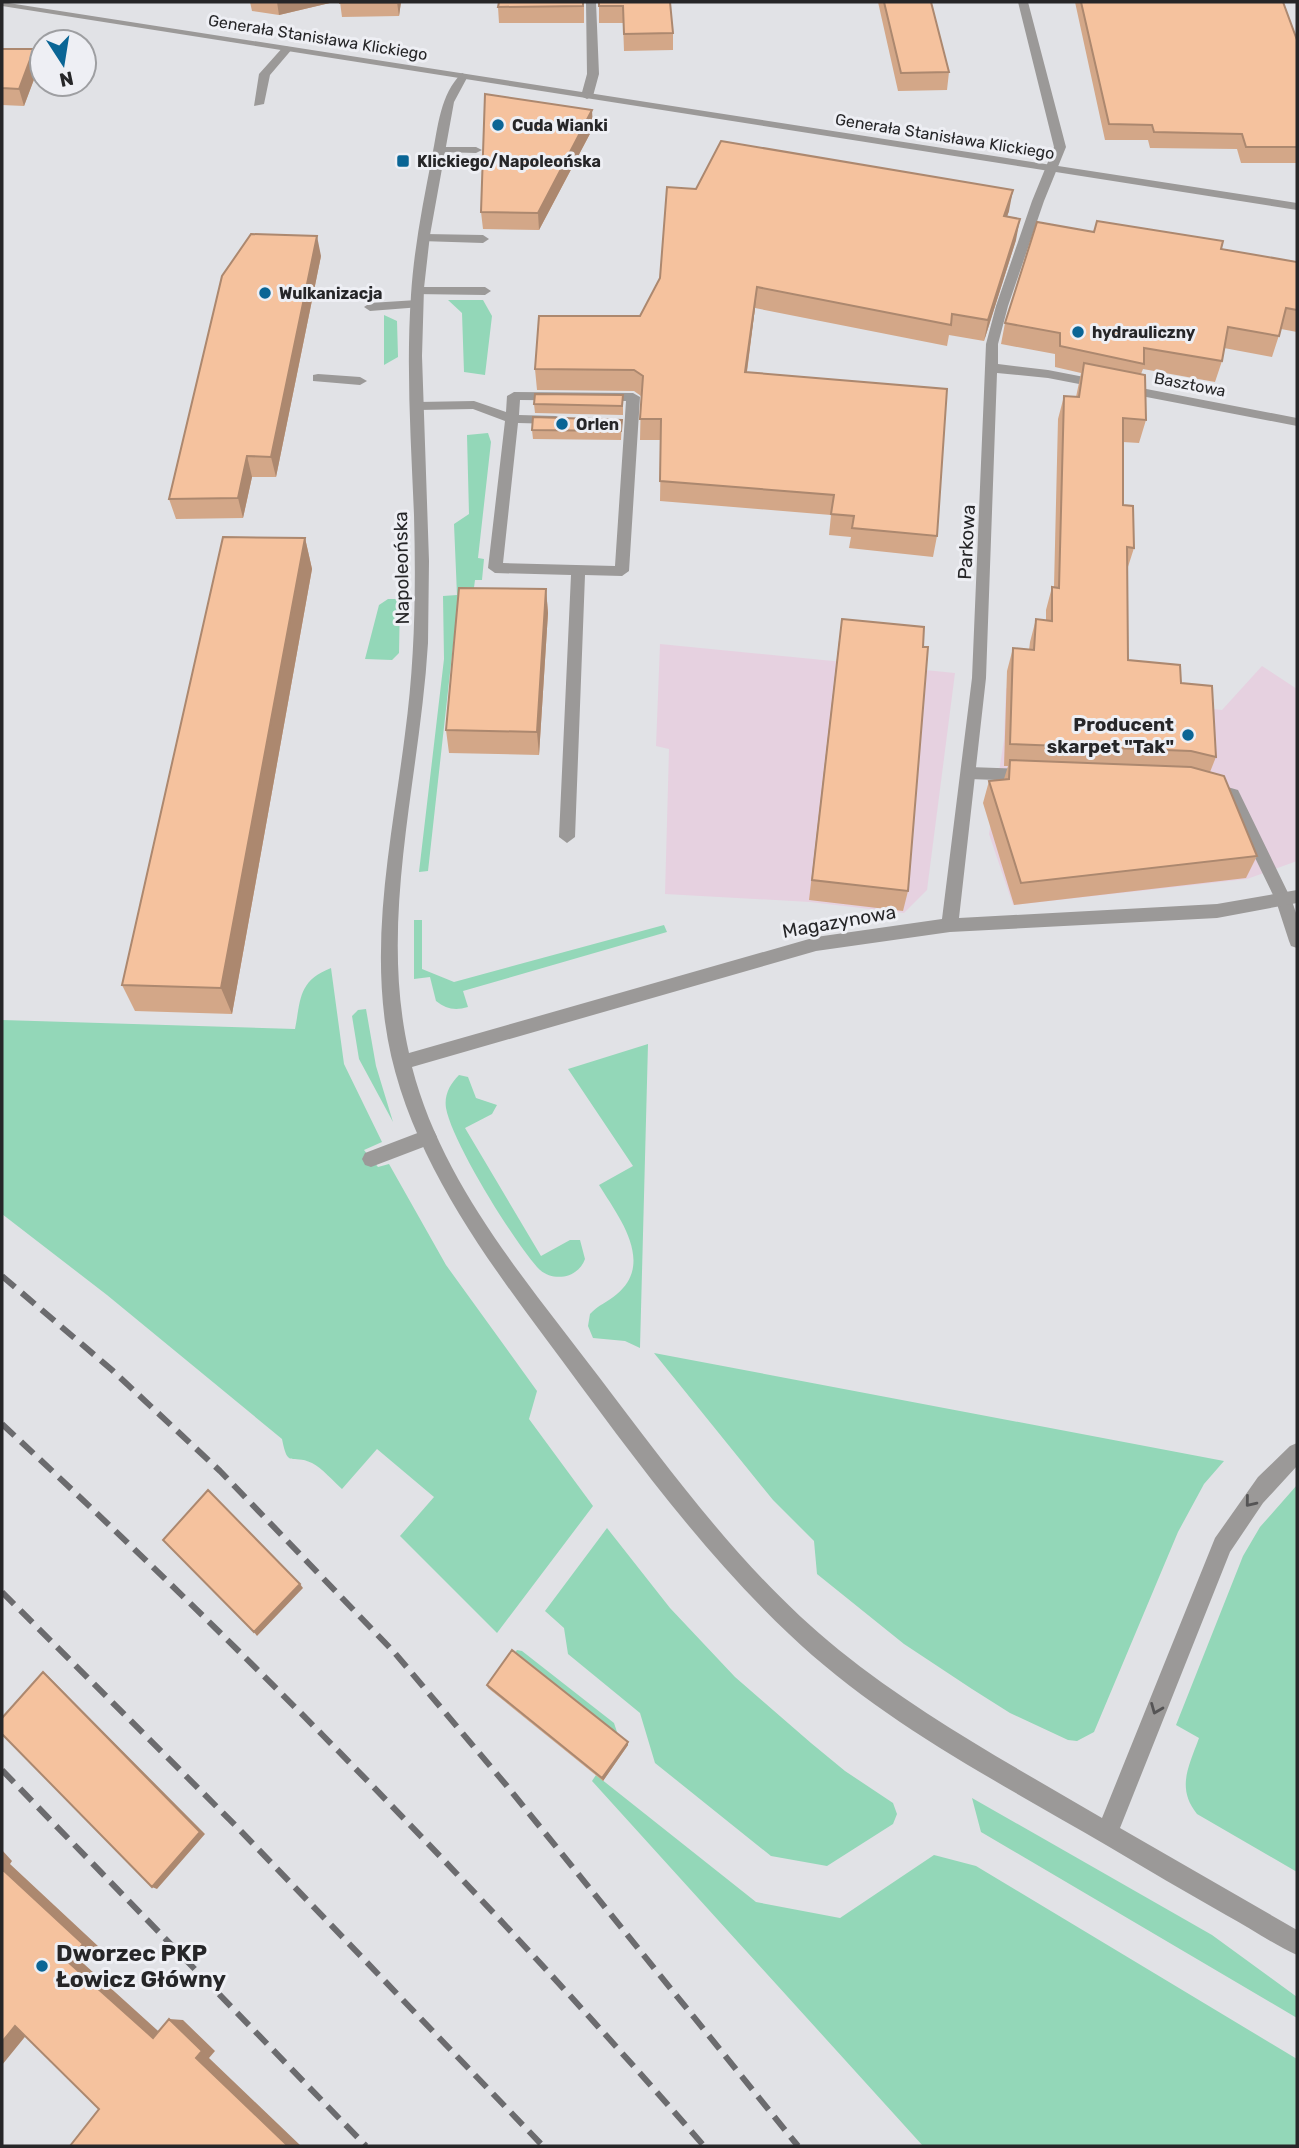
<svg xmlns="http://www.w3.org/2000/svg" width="1299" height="2148" font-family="Rubik,sans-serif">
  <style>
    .industrial { fill: #e6d1e0 }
    .green { fill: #93d7b8 }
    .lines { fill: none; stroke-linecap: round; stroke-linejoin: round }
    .service { fill: #9b9998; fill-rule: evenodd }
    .minor { fill: #9b9998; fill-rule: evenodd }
    .tertiary { fill: #9b9998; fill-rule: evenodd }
    .rail { stroke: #6b6b6e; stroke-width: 6; stroke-dasharray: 17 9; stroke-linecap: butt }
    .wall { fill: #d3a788 }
    .shaded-wall { fill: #ac886f }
    .building { fill: #f5c29e; stroke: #ac886f; stroke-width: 2 }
    .oneway { stroke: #555455 }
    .poi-dot { fill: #0a6595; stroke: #eeeff4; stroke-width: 2.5 }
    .labels { text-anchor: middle; stroke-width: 6; stroke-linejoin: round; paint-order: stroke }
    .far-street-label { font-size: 16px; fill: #262628; stroke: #eeeff4 }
    .far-poi-label { font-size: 16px; font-weight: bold; fill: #262628; stroke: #eeeff4; text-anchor: start }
    .street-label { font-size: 19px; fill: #262628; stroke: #eeeff4 }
    .poi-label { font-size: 19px; font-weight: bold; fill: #262628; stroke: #eeeff4; text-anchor: end }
    .near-poi-label { font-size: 23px; font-weight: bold; fill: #262628; stroke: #eeeff4; text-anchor: start }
  </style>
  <rect width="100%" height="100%" fill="#e1e2e6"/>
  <path class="industrial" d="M660,644L955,673L927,890L904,913L810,902L665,894L669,749L656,746Z
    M1262,666L1297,689V861L1247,879L1013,905L989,834L1004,740L1006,688L1222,710Z"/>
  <path class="green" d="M448,300H483L492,316L485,375L464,372L462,313Z
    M384,315L397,321L398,357L384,365Z
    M488,433L491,442L478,558L484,559L482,580H475L471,610H457L428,871L419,872L444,659L443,596L457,595L454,524L469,514L467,435Z
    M388,599H400L399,653L392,660L365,659L379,605Z
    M414,920H422V969L454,982L664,925L667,932L463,991L468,1007C455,1011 446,1009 436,1001L430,977L414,979Z
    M331,968L344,1064L382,1142L364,1150L378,1167L389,1164L446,1265L537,1391L529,1419L593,1506L497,1633L400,1536L434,1497L377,1449L342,1489C333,1481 322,1468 312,1463C291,1453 288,1470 282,1439L107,1295L2,1214V1020L295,1029C301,999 298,981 331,968Z
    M366,1009L376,1066L393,1122L359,1059L352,1016L358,1010Z
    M648,1044L640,1348L625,1341L593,1338L588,1326L590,1314C598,1305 608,1302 617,1294C655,1262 618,1216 599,1185L633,1166L568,1069Z
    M459,1075L468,1077L476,1098L497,1105L492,1114L465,1128L541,1256L570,1240H580L585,1259C578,1279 551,1283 537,1267C513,1240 452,1142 446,1108C444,1095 450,1084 459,1075Z
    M654,1353L1224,1461L1204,1484L1178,1532L1094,1732L1077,1741L1068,1740L1010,1713L972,1689L904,1644L817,1574L814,1541L773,1500Z
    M1297,1485V1872L1197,1814C1176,1788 1189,1766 1199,1738L1176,1725L1243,1556L1260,1527Z
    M607,1528L670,1608L735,1677L811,1743L845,1771L893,1803L897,1814L893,1824L827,1866L771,1856L655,1763L640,1713L568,1654L564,1628L545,1611Z
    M517,1650L522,1651L614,1723L619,1738L514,1654Z
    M596,1775L756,1902L840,1918L934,1855L976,1866L1297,2059V2146H923L592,1781Z
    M972,1798L1212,1935L1297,1997V2018L981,1832Z"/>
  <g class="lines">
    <path class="service" d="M284,46L293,48L270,75L264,104L254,106L259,74Z
      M436,147H476L482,150L476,153L440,152L436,151Z
      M425,234L483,235L489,239L483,243L421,241V235Z
      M418,287H485L491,291L485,295L414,294V288Z
      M417,300L421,301V307L370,311L364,307L370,303Z
      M318,374L360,377L367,381L360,385L313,381V375Z
      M514,392L633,393L640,397L629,571L622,576L585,575L575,837L567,843L559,837L571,575L495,573L488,568L505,421L473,409L418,410L411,406L418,402L474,401L506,412L507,396ZM520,400L626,401L615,566L503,563L518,423L556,424L563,420L556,416L519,415Z
      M969,767L1029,769L1037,775L1029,781L969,779L961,773Z
      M1210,782L1238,790L1240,794L1292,901L1297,916V948L1291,946L1289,941L1276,901L1226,798L1204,792L1202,788Z
      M428,1129L434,1131L437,1137L434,1143L371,1167L365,1165L362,1159L365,1153Z"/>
    <path class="minor" d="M586,2H596L599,74L593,96L587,99L581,96L587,74Z
      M1018,2H1028L1066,147L1044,201L1008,306L998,344V364L1048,370L1297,418V426L1048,378L997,373L986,678L959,918L1217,904L1297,890V903L1217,918L950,932L816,951L412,1067C442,1184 527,1282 599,1377C672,1473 745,1574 839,1650C921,1716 1012,1765 1102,1818L1215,1538L1258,1477L1290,1446L1297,1443V1466L1263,1503L1230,1552L1120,1828L1297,1930V1955C1273,1944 1250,1928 1226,1915C1186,1892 1146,1869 1106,1845C997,1781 881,1722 789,1634C696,1546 622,1441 546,1339C476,1245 401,1141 385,1022C372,925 393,830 405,734C415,661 416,588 414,515C411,442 406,368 411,295C414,248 423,203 432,157C438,127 440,94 462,73L468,76L454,102L430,235L424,288L422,356L429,561L428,643C420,779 378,918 409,1053L816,937L942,919L972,678L986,344L996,306L1032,201L1054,147Z"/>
    <path class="tertiary" d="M2,2L1297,203V210L2,6Z"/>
    <path class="rail" d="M2,1276L112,1370L220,1471L394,1652L507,1786L798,2146
      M2,1424C248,1653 483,1892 704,2146
      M2,1592L236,1826L543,2146
      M2,1770L366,2146"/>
  </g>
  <path class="wall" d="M250,2H334L279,15L252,11Z
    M340,2H401L399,16L342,17Z
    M584,2V23H499L498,7Z
    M599,2H670L673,33V50L624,51L623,23H599Z
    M878,2H931L949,72L947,90L898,91Z
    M1075,2H1283L1297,40V163H1241L1237,149L1150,148L1148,140H1105Z
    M2,49L39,66L24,106L2,105Z
    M593,128L539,230L483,229L481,212Z
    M696,189L1009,211L1007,216L1016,240L984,341L949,335L947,346L755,308L747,372L937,536L933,557L849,548L851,537L829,535L831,515L660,501L661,440H640L641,396L634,391L537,390L535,369L640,316L660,278Z
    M1094,232L1221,249L1297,262V332L1281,329L1272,357L1224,348L1222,361L1215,382L1143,369L1141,374L1146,420L1139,443L1123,442V505L1134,548L1127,570L1128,660L1181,683L1216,757L1210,772L1257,856L1246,878L1014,905L983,803L989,781L1004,779L1008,766H1004L1007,671L1013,648L1029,650L1030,642L1036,619L1046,621V610L1052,587H1054L1058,419L1064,396L1076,397L1081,373L1055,367V354L1001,344L1005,323Z
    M321,256L276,477H252L243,518L176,519L169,499Z
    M534,404H623V415L535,413Z
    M622,420L621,440L533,439L532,430Z
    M305,538L312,569L232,1014L135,1011L122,985Z
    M546,589L548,613L539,755L449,753L446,730Z
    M839,641L908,891L903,911L809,900Z
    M487,1685L628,1742V1745L603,1781L488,1688Z"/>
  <path class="shaded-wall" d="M277,2H334L279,15Z
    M397,2H401L399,16Z
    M34,49L39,66L24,106L19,89Z
    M592,110L593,128L539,230L538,213Z
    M1013,190L1009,211L1000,237L1004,216Z
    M1020,219L1016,240L984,341L988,320Z
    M317,236L321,256L276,477L271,457Z
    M757,287L755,308L744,393L745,372Z
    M247,456L252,477L243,518L238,498Z
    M305,538L312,569L232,1014L221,988Z
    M546,589L548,613L539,755L537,732Z
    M300,1584L303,1588L257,1636L254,1632Z
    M43,1672L48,1676L205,1834L157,1889L152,1887Z
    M628,1742V1745L603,1781L602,1778Z
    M2,1850L12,1861L10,1864L99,1947L84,1964L167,2039L153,2038L68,1962L2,1869Z
    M169,2019L183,2020L215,2051L209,2058L301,2146H288L196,2058Z
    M15,2026L33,2027L2,2065V2042Z"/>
  <path class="building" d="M340,2H397V3H340Z
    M499,2H583V6L498,7Z
    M599,2H670L673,33L624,34L623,6H599Z
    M884,2H931L949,72L901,73Z
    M1081,2H1283L1297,40V147H1246L1242,134L1154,132L1152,125L1109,124Z
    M2,49H34L19,89L2,88Z
    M485,94L592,110L538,213L481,212Z
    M721,141L1013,190L1004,216L1020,219L988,320L952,314L951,325L757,287L745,372L947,389L937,536L852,528L854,516L831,514L834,495L660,481L661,419H640L643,376L634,370L535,369L539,316H640L660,278L667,187L696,189Z
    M1097,221L1223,241L1221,249L1297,262V310L1286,308L1279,336L1228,327L1222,361L1144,348V364L1060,346V333L1005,323L1037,222L1094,232Z
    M251,234L317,236L271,457L247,456L238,498L169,499L222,276Z
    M1084,363L1145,375L1146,420L1123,418V505L1133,506L1134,548L1127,547L1128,660L1180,665L1181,683L1212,686L1216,757L1191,751L1010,744L1013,648L1034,650L1036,619L1052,621V587L1059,588L1064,396L1079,397Z
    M535,394L623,395L622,406L534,404Z
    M533,417L622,420L621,431L532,430Z
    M223,537L305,538L221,988L122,985Z
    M459,588L546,589L537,732L446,730Z
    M842,619L924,627L923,647H928L908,891L812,880Z
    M1010,760L1191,767L1224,776L1257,856L1021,883L989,781L1009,779Z
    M208,1490L300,1584L254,1632L163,1540Z
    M512,1650L628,1742L602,1778L487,1685Z
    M43,1672L200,1832L152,1887L2,1734V1718Z
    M2,1869L83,1944L68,1962L153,2038L169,2019L202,2051L196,2058L288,2146H70L99,2109L15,2026L2,2042Z"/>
  <defs><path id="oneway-chevron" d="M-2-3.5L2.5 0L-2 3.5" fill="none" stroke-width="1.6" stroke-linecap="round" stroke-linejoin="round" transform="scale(1.75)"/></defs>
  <g class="oneway">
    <use href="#oneway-chevron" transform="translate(1250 1502) rotate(129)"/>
    <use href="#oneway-chevron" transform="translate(1156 1709) rotate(112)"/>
  </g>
  <g class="poi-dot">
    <circle cx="498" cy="125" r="7"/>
    <rect x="396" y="154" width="14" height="14" rx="3.5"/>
    <circle cx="265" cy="293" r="7"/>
    <circle cx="1078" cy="332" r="7"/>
    <circle cx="562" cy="424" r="7"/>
    <circle cx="1188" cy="735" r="7"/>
    <circle cx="42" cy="1966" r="7"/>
  </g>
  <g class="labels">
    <g class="far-street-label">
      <text transform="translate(318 37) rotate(9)" y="6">Generała Stanisława Klickiego</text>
      <text transform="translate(945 136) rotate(9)" y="6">Generała Stanisława Klickiego</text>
      <text transform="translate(1190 384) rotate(11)" y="6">Basztowa</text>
    </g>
    <g class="far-poi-label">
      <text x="512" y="131">Cuda Wianki</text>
      <text x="417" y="167">Klickiego/Napoleońska</text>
      <text x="279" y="299">Wulkanizacja</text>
      <text x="1092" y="338">hydrauliczny</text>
      <text x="576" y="430">Orlen</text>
    </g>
    <g class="street-label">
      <text transform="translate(966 542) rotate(-87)" y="7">Parkowa</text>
      <text transform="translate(401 568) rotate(-91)" y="7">Napoleońska</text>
      <text transform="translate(839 921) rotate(-10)" y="7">Magazynowa</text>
    </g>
    <g class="poi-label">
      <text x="1174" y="731">Producent<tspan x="1174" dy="22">skarpet "Tak"</tspan></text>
    </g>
    <g class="near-poi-label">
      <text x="56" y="1961">Dworzec PKP<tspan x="56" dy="26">Łowicz Główny</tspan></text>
    </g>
  </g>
  <rect width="1299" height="2148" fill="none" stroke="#262628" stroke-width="7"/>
  <g transform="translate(63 63) rotate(168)"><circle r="33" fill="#eeeff4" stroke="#9e9fa2" stroke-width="2"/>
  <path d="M0-5L12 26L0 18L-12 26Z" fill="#0a6595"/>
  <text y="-10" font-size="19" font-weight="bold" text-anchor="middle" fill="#262628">N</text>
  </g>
</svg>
